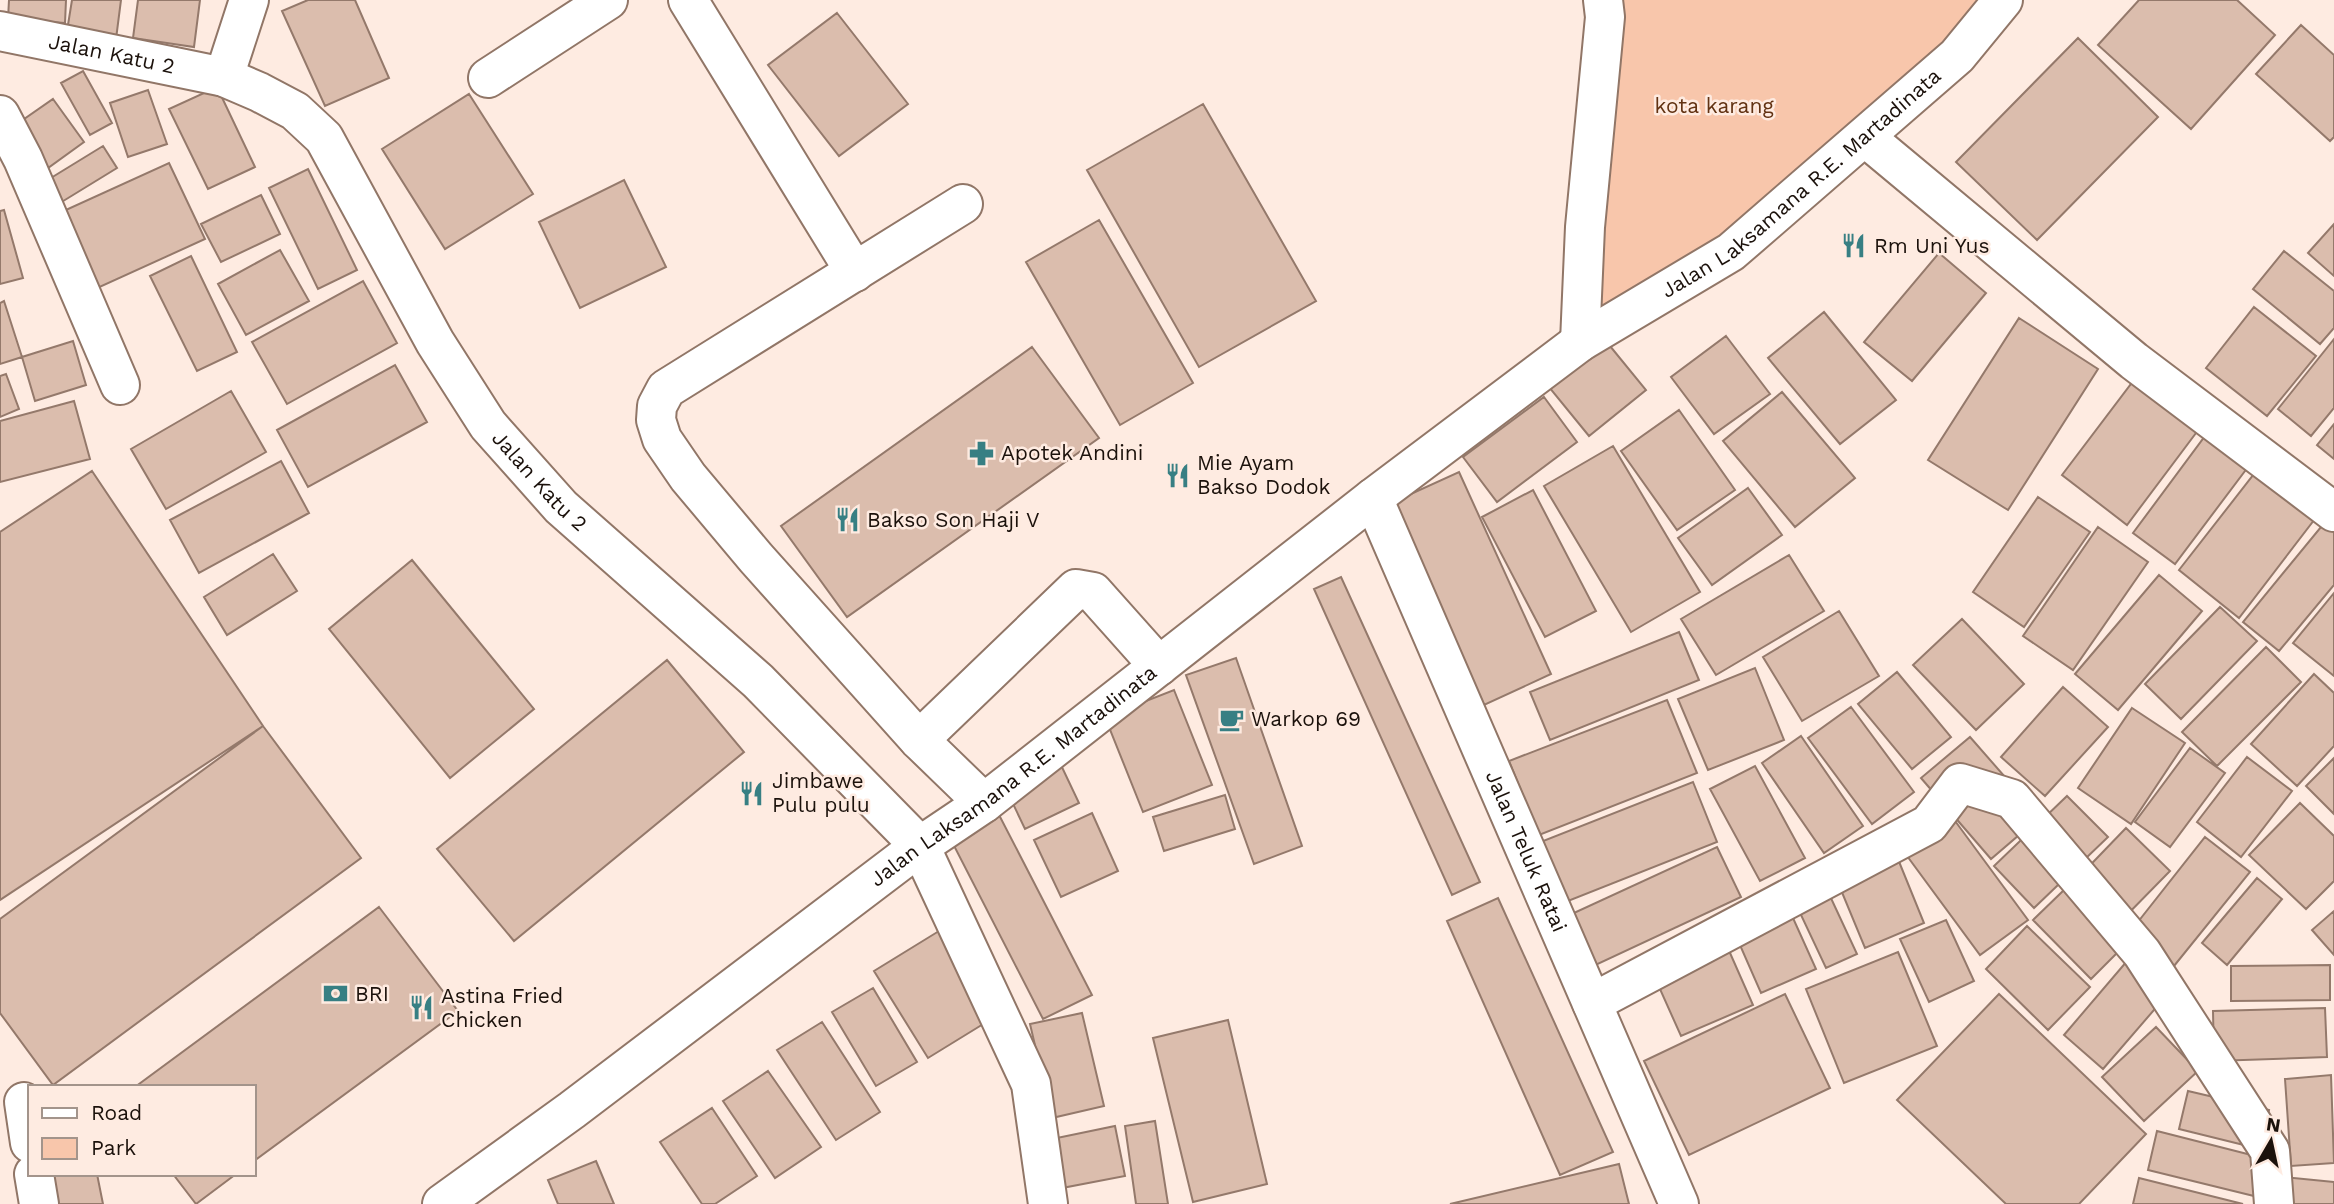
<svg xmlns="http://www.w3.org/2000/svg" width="2334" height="1204" font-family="'Work Sans',sans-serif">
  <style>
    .green { fill: #f8c6ab }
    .building { fill: #dbbdad; stroke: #94796b; stroke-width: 2 }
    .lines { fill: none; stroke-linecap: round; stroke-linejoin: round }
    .minor-casing { stroke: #917667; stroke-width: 42 }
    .major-casing { stroke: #917667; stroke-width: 42 }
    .minor { stroke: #fff; stroke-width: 38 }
    .major { stroke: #fff; stroke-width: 38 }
    .labels { text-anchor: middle; stroke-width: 5; stroke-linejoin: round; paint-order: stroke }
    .street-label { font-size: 21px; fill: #1b110b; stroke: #feebe1 }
    .park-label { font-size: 21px; fill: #623212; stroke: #feebe1 }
    .poi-label { font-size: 21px; fill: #1b110b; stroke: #feebe1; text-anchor: start }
  </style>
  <rect width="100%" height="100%" fill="#feebe1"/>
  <path class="green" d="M1615,0H1981L1950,39L1726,236L1585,328Z"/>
  <path class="building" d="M9,0H66L65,23L8,19Z
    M72,0H121L116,39L67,31Z
    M138,0H200L194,47L133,38Z
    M308,0H355L389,78L325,106L282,11Z
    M2139,0H2237L2275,35L2191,129L2098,45Z
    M837,13L908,104L839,156L768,65Z
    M2301,25L2334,55V137L2330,141L2256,74Z
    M2078,38L2158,117L2037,240L1956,162Z
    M83,71L112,123L90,135L61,83Z
    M217,87L255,167L208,189L169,109Z
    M148,90L167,144L128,157L110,103Z
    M469,94L533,194L445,249L382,149Z
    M53,99L84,142L48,168L17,124Z
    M1203,104L1316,301L1199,367L1087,170Z
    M103,146L117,168L60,203L46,181Z
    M169,163L205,239L93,290L57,214Z
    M308,169L357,270L318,289L269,188Z
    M624,180L666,267L580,308L539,222Z
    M261,195L280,234L221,262L201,224Z
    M4,210L23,278L0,284V211Z
    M1099,220L1193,383L1120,425L1026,262Z
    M2334,224V276L2308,253Z
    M280,250L309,301L246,335L218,284Z
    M2284,251L2334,291V328L2320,344L2253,289Z
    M1939,253L1986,293L1912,381L1864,342Z
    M191,256L237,352L197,371L150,276Z
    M363,281L397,343L287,404L252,342Z
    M4,301L22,357L0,364V303Z
    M2254,307L2316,356L2267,416L2206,368Z
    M1824,312L1896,400L1840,444L1768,358Z
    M2019,318L2098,369L2008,510L1928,460Z
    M1601,335L1646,390L1589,436L1544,381Z
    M1726,336L1770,394L1714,434L1671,377Z
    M2334,339V408L2311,436L2278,409Z
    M73,341L86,385L35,401L22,357Z
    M1032,347L1099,438L847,617L781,526Z
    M395,365L427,422L308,487L277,430Z
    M6,374L19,409L0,417V376Z
    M2137,376L2202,425L2127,525L2062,475Z
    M231,391L266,452L166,509L131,449Z
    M1782,392L1855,478L1795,527L1723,441Z
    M1544,397L1577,442L1497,502L1463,457Z
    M74,401L90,459L0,482V421Z
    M1679,410L1735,490L1677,530L1621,451Z
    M2334,424V459L2317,445Z
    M2211,428L2254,459L2175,564L2133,533Z
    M1613,446L1700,592L1631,632L1544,486Z
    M281,461L309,513L199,573L170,520Z
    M2261,465L2321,511L2239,618L2179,570Z
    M92,471L263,726L0,900V532Z
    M1459,472L1551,674L1484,705L1391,503Z
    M1748,488L1782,535L1712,585L1678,538Z
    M1533,490L1596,611L1545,637L1482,517Z
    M2038,497L2090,532L2024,627L1973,592Z
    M2330,516L2334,520V585L2279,651L2243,622Z
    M2098,527L2148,562L2073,670L2023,636Z
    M273,554L297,591L227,635L204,597Z
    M1789,555L1824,611L1716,675L1681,619Z
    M412,560L534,709L450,778L329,629Z
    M2159,575L2202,611L2118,710L2075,674Z
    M1341,577L1480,882L1452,895L1314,589Z
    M2334,593V676L2293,643Z
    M2220,607L2257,641L2181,719L2145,684Z
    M1839,611L1879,676L1802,721L1763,657Z
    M1962,619L2024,684L1976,730L1913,665Z
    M1679,632L1699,680L1550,740L1530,692Z
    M2266,647L2301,682L2217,766L2182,732Z
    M1236,658L1302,846L1254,864L1186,675Z
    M667,660L744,752L514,941L437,849Z
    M1755,668L1784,740L1708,770L1678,699Z
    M1897,672L1951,737L1912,769L1858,704Z
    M2314,674L2334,693V746L2297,786L2251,744Z
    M2063,687L2108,727L2045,796L2001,757Z
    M1174,690L1212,785L1143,812L1105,717Z
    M1667,700L1697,773L1539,835L1509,761Z
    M1851,707L1914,792L1872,824L1808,738Z
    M2132,708L2185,743L2131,824L2078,788Z
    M263,726L361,858L53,1085L0,1013V919Z
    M1801,736L1863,826L1824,853L1762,763Z
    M1970,737L2040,817L1991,859L1921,778Z
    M2190,748L2225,773L2170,847L2135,822Z
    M2247,757L2292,791L2241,857L2197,822Z
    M2334,758V814L2306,786Z
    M1060,763L1079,803L1025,829L1006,789Z
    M1755,766L1805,858L1760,881L1710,789Z
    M1693,782L1717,842L1563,903L1538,843Z
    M1225,795L1235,829L1164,851L1153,817Z
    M2067,796L2108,837L2034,908L1994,866Z
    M2300,803L2334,836V881L2306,909L2249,855Z
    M1947,810L2028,920L1980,955L1899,845Z
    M997,811L1092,995L1043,1019L949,836Z
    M1092,813L1118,871L1061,897L1034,840Z
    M2126,828L2170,871L2115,927L2071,885Z
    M1889,837L1924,923L1865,948L1829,861Z
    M2205,837L2250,872L2174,966L2130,932Z
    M1717,847L1741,897L1587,969L1563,918Z
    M1816,866L1857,954L1826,968L1785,881Z
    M2257,878L2282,899L2227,965L2202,943Z
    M1779,887L1816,969L1761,993L1725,911Z
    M2064,890L2121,949L2091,979L2033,920Z
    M1498,898L1613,1152L1560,1175L1447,921Z
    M379,907L458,1011L254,1161V1087H135Z
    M2334,911V955L2312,930Z
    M1946,920L1974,981L1929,1002L1900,939Z
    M2027,926L2090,987L2048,1030L1986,969Z
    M1719,928L1753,1005L1681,1036L1647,960Z
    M939,931L993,1018L928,1058L874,971Z
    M2139,947L2179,981L2103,1069L2064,1035Z
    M1898,952L1937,1046L1844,1083L1806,989Z
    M2330,965V1000L2231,1001V966Z
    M873,988L917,1062L876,1086L832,1012Z
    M1785,994L1830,1088L1689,1155L1644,1061Z
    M1999,994L2146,1134L2079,1204H2006L1897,1100Z
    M2325,1008L2327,1057L2214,1061L2213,1011Z
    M1082,1013L1104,1106L1052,1118L1030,1024Z
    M1228,1020L1267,1184L1193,1202L1153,1038Z
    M822,1022L880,1112L836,1140L777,1050Z
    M2156,1027L2198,1071L2144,1121L2102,1077Z
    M768,1071L821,1147L775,1178L723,1101Z
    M2331,1075L2334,1163L2291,1166L2285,1079Z
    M2188,1091L2269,1110L2260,1149L2179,1129Z
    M712,1108L757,1176L715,1204H702L660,1142Z
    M1155,1121L1168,1204H1136L1125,1126Z
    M1115,1126L1125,1176L1062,1188L1052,1139Z
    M2157,1131L2271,1160L2262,1198L2148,1170Z
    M596,1161L614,1204H558L548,1180Z
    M1619,1164L1629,1204H1450Z
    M50,1174H97L103,1204H56Z
    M173,1174H236L196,1204Z
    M2284,1177L2334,1182V1204H2281Z
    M2139,1178L2243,1204H2133Z"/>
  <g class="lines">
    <defs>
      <g id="minor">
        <path d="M688,0L855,272"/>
        <path id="s1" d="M0,31L224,77L259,92L295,111L324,138L435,342L488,425L561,507L758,681L920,846L1031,1084L1048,1204"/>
        <path d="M224,77L249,0"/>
        <path d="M488,78L608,0"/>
        <path d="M0,115L23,159L120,385"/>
        <path d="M1865,137L2134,361L2334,512"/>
        <path d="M963,204L666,389L657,406L656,420L662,439L688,477L756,558L919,740L984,803"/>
        <path d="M1580,342L1585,227L1605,17L1603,0"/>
        <path id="s2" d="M1373,498L1679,1204"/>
        <path d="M919,740L1076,589L1093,592L1159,666"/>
        <path d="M1592,1003L1929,824L1960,783L2012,799L2142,953L2270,1151L2274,1204"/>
        <path d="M24,1102L30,1143"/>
        <path d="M34,1174L39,1204"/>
      </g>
      <g id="major">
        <path id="s3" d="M442,1204L572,1110L920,846L984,803L1373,498L1580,342L1731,252L1957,56L2003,0"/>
      </g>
    </defs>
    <use href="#minor" class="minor-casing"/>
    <use href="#major" class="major-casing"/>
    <use href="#minor" class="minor"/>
    <use href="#major" class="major"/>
  </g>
  <defs>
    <symbol id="restaurant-bare" viewBox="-9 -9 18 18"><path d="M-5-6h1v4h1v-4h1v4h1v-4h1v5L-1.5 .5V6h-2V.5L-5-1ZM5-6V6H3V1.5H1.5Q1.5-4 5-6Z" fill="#377f83" stroke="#feebe1" stroke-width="2.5" paint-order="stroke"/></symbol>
    <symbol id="pharmacy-bare" viewBox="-9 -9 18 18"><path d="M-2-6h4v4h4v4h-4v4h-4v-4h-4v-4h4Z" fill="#377f83" stroke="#feebe1" stroke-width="2.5" paint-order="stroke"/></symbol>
    <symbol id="cafe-bare" viewBox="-9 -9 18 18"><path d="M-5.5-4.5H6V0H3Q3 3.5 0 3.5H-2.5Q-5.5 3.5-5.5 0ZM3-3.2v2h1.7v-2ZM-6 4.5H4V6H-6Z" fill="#377f83" stroke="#feebe1" stroke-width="2.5" paint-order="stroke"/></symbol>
    <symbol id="bank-bare" viewBox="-9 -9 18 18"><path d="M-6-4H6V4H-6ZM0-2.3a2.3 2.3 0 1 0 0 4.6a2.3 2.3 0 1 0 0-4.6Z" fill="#377f83" stroke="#feebe1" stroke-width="2.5" paint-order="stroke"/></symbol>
  </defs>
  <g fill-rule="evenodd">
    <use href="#restaurant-bare" x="1836" y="228" width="35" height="35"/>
    <use href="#pharmacy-bare" x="964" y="436" width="35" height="35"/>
    <use href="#restaurant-bare" x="1160" y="458" width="35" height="35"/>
    <use href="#restaurant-bare" x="830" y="502" width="35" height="35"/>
    <use href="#cafe-bare" x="1214" y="702" width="35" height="35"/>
    <use href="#restaurant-bare" x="734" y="776" width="35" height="35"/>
    <use href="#bank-bare" x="318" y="976" width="35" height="35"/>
    <use href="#restaurant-bare" x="404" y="990" width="35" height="35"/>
  </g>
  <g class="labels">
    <g class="street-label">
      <text dy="7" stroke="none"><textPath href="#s1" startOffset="114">Jalan Katu 2</textPath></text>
      <text dy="7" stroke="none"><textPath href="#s3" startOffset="1701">Jalan Laksamana R.E. Martadinata</textPath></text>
      <text dy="7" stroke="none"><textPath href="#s1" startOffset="754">Jalan Katu 2</textPath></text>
      <text dy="7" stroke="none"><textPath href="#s3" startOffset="714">Jalan Laksamana R.E. Martadinata</textPath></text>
      <text dy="7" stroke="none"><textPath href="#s2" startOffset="385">Jalan Teluk Ratai</textPath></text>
    </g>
    <g class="park-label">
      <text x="1714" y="113">kota karang</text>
    </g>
    <g class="poi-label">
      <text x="1874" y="253">Rm Uni Yus</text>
      <text x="1001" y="460">Apotek Andini</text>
      <text x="1197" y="470">Mie Ayam<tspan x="1197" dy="24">Bakso Dodok</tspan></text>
      <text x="867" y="527">Bakso Son Haji V</text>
      <text x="1251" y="726">Warkop 69</text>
      <text x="772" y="788">Jimbawe<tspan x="772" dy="24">Pulu pulu</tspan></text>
      <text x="355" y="1001">BRI</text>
      <text x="441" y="1003">Astina Fried<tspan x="441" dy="24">Chicken</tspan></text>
    </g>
  </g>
  <rect x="28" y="1085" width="228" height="91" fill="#feebe1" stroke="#a3948b" stroke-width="2"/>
  <rect x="42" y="1108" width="35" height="10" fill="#ffffff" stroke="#a3948b" stroke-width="2"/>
  <text x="91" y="1120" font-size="21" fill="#1b110b">Road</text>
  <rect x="42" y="1138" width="35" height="21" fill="#f8c6ab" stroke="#a3948b" stroke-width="2"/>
  <text x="91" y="1155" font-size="21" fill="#1b110b">Park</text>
  <g transform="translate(2271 1141) rotate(9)" stroke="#feebe1" stroke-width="5" paint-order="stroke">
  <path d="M0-5L12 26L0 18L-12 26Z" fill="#1b110b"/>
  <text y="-10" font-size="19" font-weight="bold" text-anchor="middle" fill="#1b110b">N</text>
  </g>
</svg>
